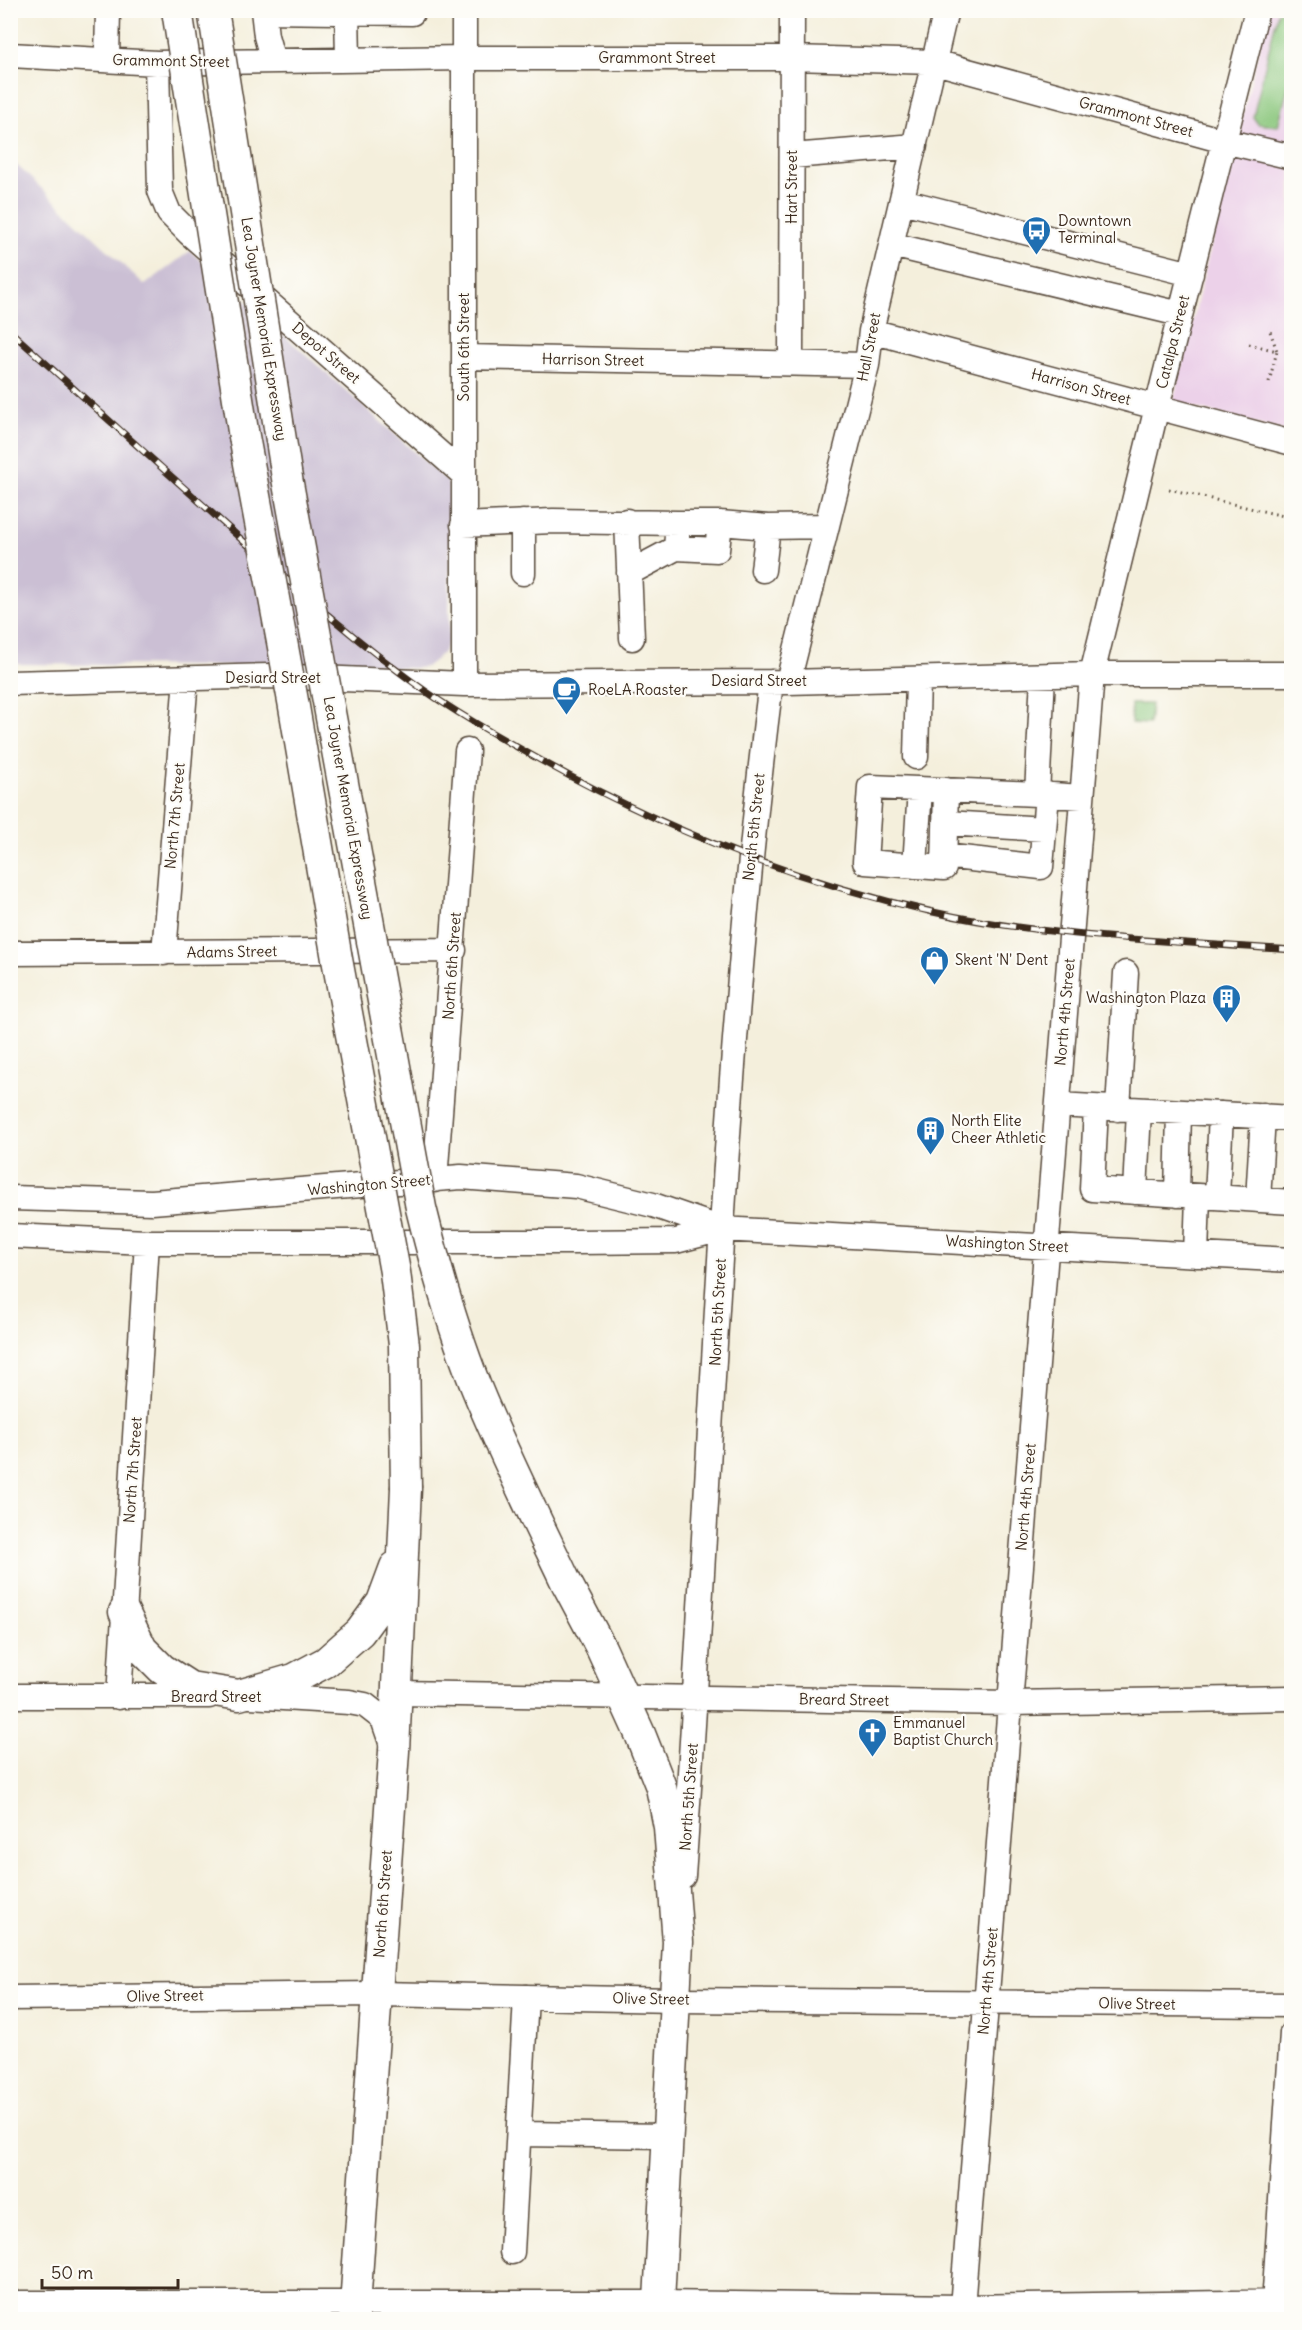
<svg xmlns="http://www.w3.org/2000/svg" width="1302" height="2330" font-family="Delius,sans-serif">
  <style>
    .built { fill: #ecd1e9 }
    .industrial { fill: #cbbfd4 }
    .green { fill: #89c67c; stroke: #62784d; stroke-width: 1.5 }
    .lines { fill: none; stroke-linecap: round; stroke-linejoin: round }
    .minor-casing { stroke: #57483a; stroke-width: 27 }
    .major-casing { stroke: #57483a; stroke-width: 33 }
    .path { stroke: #57483a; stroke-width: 3; stroke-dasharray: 1.5 4.5; stroke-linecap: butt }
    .minor { stroke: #fff; stroke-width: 24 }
    .major { stroke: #fff; stroke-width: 30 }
    .rail-casing { stroke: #3b2a1e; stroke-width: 7 }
    .rail { stroke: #fdfcf7; stroke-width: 4.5; stroke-dasharray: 14; stroke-linecap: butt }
    .major-bridge-casing { stroke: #57483a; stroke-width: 33; stroke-linecap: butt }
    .major-bridge { stroke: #fff; stroke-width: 30 }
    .labels { text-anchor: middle; stroke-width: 4.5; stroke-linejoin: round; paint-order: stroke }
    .street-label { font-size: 15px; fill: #3b2a1e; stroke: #fdfcf7 }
    .poi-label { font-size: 15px; fill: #3b2a1e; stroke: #fdfcf7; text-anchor: start }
  </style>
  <rect width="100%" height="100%" fill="#fdfcf7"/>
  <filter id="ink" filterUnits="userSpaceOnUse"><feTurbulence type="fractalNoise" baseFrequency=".0167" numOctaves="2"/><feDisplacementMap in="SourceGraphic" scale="12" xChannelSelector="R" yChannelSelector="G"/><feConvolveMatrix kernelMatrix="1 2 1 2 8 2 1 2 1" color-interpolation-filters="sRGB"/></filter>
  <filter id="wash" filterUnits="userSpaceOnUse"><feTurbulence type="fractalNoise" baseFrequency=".008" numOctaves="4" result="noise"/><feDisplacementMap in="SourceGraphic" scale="24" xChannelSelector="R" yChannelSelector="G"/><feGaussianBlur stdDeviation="1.35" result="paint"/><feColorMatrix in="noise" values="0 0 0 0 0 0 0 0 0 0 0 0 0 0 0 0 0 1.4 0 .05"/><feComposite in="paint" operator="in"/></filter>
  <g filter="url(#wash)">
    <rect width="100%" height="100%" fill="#f4efdc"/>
    <path class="built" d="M1268,11H1291V433L1173,402Z"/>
    <path class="industrial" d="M10,159L145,285L190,251L448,482L450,495L449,640L443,652L435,660L426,667L414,668L11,664Z"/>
    <path class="green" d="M1278,11H1291V76L1278,126L1258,124L1253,117Z
      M1131,704H1151L1149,724L1131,723Z"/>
  </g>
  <g filter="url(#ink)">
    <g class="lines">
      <defs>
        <path id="minor" d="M263,10L266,36L273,61
          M347,10L348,60
          M263,11L412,13V10
          M10,55L157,63L464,58H792L935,62L1224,141L1292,157
          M107,60L108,10
          M157,63L160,191L169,213L189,233L463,474
          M792,156L915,146
          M902,201L1191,274
          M892,245L1180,314
          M871,331L1292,443
          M464,357L867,365
          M791,363L792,10
          M627,521L632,638
          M523,522V573
          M720,523L768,527L827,526
          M463,525L553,521L678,523L676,548L717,550L720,523H678
          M763,570L768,527
          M629,573L676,548
          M1043,676L1037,794L1082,797
          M788,682L867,365L871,331L946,10
          M10,683L270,676L464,684L788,682L1092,674H1292
          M464,684V10
          M916,757L918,679
          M946,790L944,868L865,862L870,787L1037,794
          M946,823L1044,829
          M944,856L1041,867L1047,794
          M915,866L920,789
          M10,953L454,950
          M164,953L186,678
          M1058,1105L1292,1118
          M1096,1108L1092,1189L1292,1202
          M1118,1109L1126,973
          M435,1180L467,751
          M1135,1192L1139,1110
          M1177,1195L1179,1112
          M1217,1197L1221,1114
          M10,1198L152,1202L461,1177L576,1186L653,1205L722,1229L1292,1260
          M1258,1200L1263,1116
          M10,1236L147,1242H576L676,1241L722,1229
          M1196,1255L1198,1196
          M397,1693L1010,1703L1292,1698
          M10,1696H209
          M250,1696L349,1702L365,1705L383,1719L392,1745
          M119,1697L147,1242
          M683,1876C712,1478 720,1078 771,682
          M10,1998L377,1994L675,2000L1292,2005
          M519,2134L668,2136
          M512,2252L526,1997
          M10,2303H659L962,2307L1292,2302
          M961,2320L1092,674L1157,407L1257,10
          M1273,2320L1292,2033"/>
        <path id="major" d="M566,1582L601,1648L640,1734L661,1787L669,1827L678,1942L658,2320
          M124,1612L142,1649L162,1669L190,1687L239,1695L294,1679L326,1662L360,1632L382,1602L395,1567
          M354,2320L394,1751L406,1488"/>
      </defs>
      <use href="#minor" class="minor-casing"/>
      <use href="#major" class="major-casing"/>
      <path class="path" d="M1249,344L1277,351L1270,331
        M1269,382L1277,351
        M1169,489L1292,518"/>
      <use href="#minor" class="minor"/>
      <use href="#major" class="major"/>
      <defs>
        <path id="rail" d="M10,331C74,389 138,446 202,504C270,565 337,626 410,680C452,711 497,736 542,761C666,830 794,881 933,912C1050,938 1172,941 1292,950"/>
      </defs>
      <use href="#rail" class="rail-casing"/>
      <use href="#rail" class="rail"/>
      <defs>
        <path id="major-bridge" d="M177,10L243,431L293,701L337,959L395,1272L404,1345L406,1488
          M213,10L287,478L421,1208C436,1269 453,1329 476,1387C503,1453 535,1517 566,1582"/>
      </defs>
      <use href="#major-bridge" class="major-bridge-casing"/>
      <use href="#major-bridge" class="major-bridge"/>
    </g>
  </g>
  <defs>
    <symbol id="bus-pin" viewBox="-11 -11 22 30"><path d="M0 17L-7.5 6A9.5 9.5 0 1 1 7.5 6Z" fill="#1f6fb2" stroke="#fdfcf7"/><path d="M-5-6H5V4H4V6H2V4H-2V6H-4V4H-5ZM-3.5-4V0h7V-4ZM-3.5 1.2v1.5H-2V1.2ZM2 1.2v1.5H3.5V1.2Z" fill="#fff"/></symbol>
    <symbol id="cafe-pin" viewBox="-11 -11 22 30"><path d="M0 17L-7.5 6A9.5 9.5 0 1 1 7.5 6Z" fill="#1f6fb2" stroke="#fdfcf7"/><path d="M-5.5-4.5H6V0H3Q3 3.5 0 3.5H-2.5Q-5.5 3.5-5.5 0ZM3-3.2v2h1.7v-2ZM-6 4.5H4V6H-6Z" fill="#fff"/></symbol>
    <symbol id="shop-pin" viewBox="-11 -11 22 30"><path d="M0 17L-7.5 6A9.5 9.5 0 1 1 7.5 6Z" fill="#1f6fb2" stroke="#fdfcf7"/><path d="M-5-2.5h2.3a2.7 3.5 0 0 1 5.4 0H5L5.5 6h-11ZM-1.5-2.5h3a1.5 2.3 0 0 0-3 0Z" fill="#fff"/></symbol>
    <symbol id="building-pin" viewBox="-11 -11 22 30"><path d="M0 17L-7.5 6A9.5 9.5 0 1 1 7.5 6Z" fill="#1f6fb2" stroke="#fdfcf7"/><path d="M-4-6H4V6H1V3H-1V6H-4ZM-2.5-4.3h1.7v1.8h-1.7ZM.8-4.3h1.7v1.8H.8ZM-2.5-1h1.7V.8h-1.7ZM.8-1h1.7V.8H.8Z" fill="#fff"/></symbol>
    <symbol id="church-pin" viewBox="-11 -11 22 30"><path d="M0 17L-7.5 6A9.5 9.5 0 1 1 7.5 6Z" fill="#1f6fb2" stroke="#fdfcf7"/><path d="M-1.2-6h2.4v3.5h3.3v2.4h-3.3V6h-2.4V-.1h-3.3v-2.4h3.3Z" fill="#fff"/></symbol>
  </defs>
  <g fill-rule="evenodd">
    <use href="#bus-pin" x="1020" y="214" width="33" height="45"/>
    <use href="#cafe-pin" x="550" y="674" width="33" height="45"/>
    <use href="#shop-pin" x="918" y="944" width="33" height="45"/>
    <use href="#building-pin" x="1210" y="982" width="33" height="45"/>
    <use href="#building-pin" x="914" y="1114" width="33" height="45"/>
    <use href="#church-pin" x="856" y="1716" width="33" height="45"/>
  </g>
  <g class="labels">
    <g class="street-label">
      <text x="657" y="63">Grammont Street</text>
      <text transform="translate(171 61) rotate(1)" y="5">Grammont Street</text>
      <text transform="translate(1136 117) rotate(15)" y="5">Grammont Street</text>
      <text transform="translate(792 187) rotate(-90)" y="5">Hart Street</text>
      <text transform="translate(264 329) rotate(81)" y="5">Lea Joyner Memorial Expressway</text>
      <text transform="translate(1173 342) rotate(-76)" y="5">Catalpa Street</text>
      <text transform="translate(464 347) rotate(-90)" y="5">South 6th Street</text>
      <text transform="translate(869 347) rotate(-79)" y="5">Hall Street</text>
      <text transform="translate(326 353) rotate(41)" y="5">Depot Street</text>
      <text transform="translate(593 360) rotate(1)" y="5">Harrison Street</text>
      <text transform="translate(1081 387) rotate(15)" y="5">Harrison Street</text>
      <text x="273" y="683">Desiard Street</text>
      <text x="759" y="686">Desiard Street</text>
      <text transform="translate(348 808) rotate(80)" y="5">Lea Joyner Memorial Expressway</text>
      <text transform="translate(175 816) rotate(-85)" y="5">North 7th Street</text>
      <text transform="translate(754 827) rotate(-84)" y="5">North 5th Street</text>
      <text transform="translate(232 952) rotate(-1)" y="5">Adams Street</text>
      <text transform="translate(452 966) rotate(-86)" y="5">North 6th Street</text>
      <text transform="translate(1065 1012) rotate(-85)" y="5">North 4th Street</text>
      <text transform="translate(369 1185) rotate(-5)" y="5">Washington Street</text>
      <text transform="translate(1007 1244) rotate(3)" y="5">Washington Street</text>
      <text transform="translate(718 1312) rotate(-87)" y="5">North 5th Street</text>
      <text transform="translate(133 1470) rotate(-86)" y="5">North 7th Street</text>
      <text transform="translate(1026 1497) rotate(-85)" y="5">North 4th Street</text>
      <text x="216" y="1702">Breard Street</text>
      <text transform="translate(844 1700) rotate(1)" y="5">Breard Street</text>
      <text transform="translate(689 1797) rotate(-86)" y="5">North 5th Street</text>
      <text transform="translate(383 1904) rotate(-86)" y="5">North 6th Street</text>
      <text transform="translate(988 1981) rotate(-85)" y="5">North 4th Street</text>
      <text transform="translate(165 1996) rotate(-1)" y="5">Olive Street</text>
      <text transform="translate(651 1999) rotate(1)" y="5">Olive Street</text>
      <text transform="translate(1137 2004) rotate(1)" y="5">Olive Street</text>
    </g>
    <g class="poi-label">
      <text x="1058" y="226">Downtown<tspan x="1058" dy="17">Terminal</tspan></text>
      <text x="588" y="695">RoeLA Roaster</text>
      <text x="955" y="965">Skent 'N' Dent</text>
      <text x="1206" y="1003" text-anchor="end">Washington Plaza</text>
      <text x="951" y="1126">North Elite<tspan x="951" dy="17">Cheer Athletic</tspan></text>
      <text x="893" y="1728">Emmanuel<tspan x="893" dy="17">Baptist Church</tspan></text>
    </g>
  </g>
  <rect width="1302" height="2330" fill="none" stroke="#fdfcf7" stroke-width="36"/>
  <path d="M42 2279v9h136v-9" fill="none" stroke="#3b2a1e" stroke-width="3"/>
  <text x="51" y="2279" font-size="18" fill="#3b2a1e" stroke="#fdfcf7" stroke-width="4.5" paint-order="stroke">50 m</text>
</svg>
